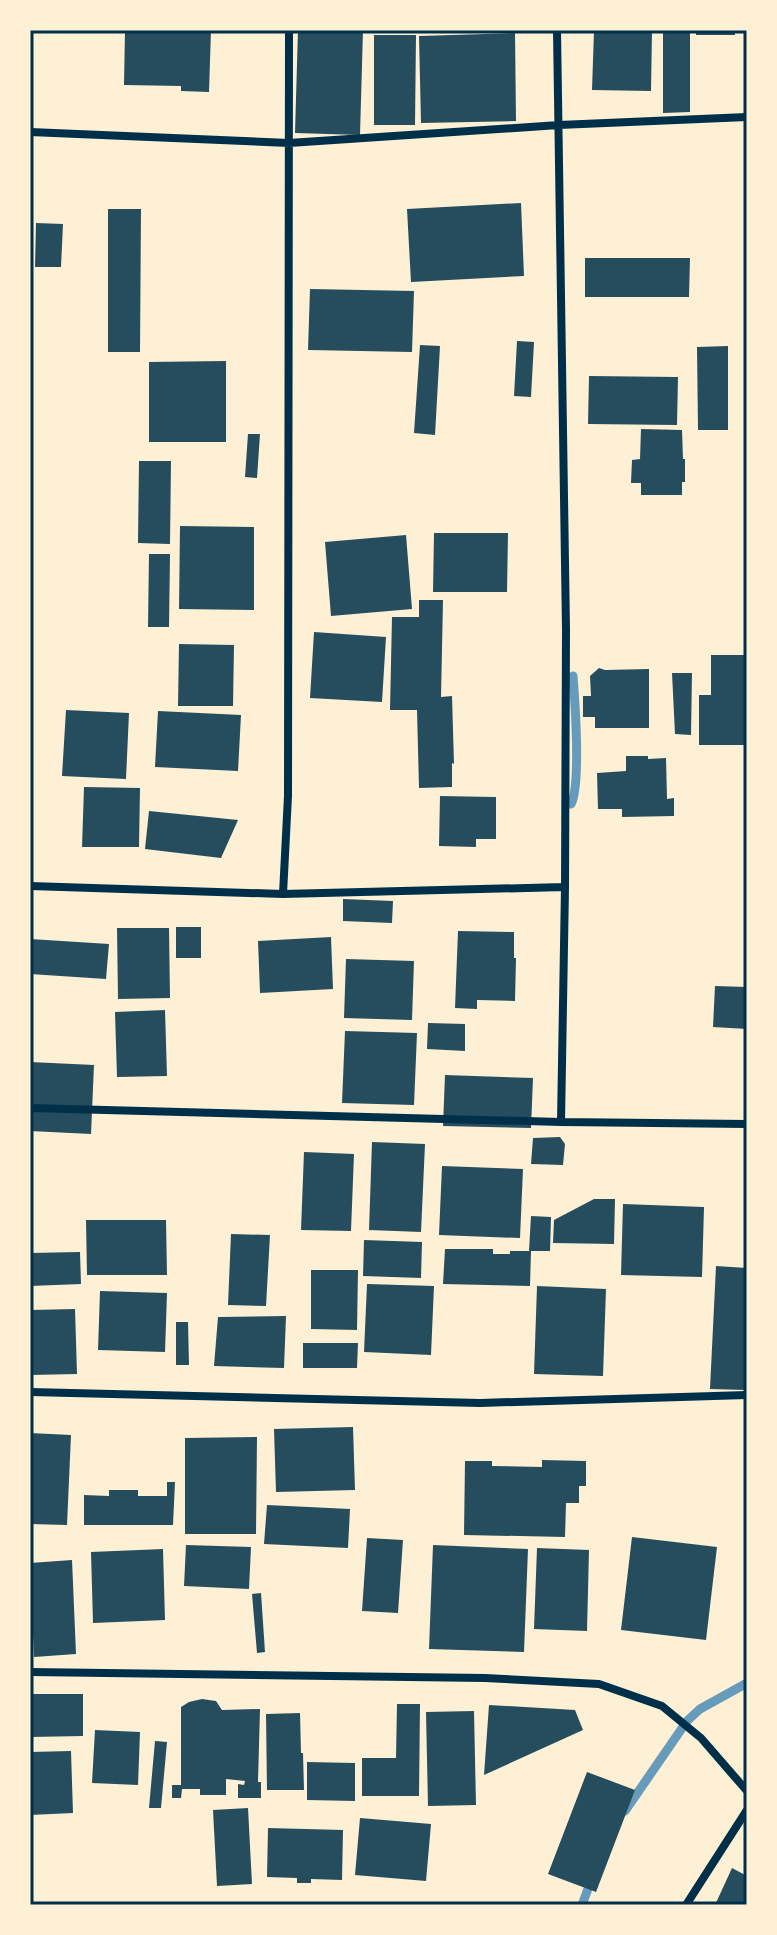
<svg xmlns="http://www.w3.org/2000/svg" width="777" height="1935" font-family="Roboto,sans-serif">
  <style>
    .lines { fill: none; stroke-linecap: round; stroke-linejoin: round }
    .stream { stroke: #669bbc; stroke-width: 9 }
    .building { fill: #264d5e }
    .minor { stroke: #003049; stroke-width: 8 }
    .neatline { fill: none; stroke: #003049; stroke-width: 3 }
  </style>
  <rect width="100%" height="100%" fill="#fdf0d5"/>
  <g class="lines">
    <path class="stream" d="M571,804C581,786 575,701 573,676
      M625,1811L687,1721L700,1709L747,1683
      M582,1905L592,1878"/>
  </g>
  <path class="building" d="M125,30H211L209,92L181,91V86L124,85Z
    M298,30H363L360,135L295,133Z
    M663,30H690V112L663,113Z
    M696,30H735V35H696Z
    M594,31H652L651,91L592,90Z
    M515,33L516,121L421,123L419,36Z
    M374,35H416L415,125H374Z
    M521,203L524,276L411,282L407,209Z
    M108,209H141L140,352H108Z
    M36,223L63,224L61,267H35Z
    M585,258H690L689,297H585Z
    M310,289L414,291L412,352L308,350Z
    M517,341L534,342L531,397L514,396Z
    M420,345L440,346L435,435L414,433Z
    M728,346V430H698L697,347Z
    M226,361V442H149V362Z
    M589,376L678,377L677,425L588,424Z
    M641,429L682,430L683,459H685V482H682V495H641V483H631L632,460L640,459Z
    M248,434H260L257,478L245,477Z
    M139,461H171L170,544L138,543Z
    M180,526L254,527V610L179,609Z
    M434,533H508L507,592H433Z
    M406,535L412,609L331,616L325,542Z
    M149,554H170L169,627H148Z
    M419,600H443L441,697L452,696L454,764L452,763V787L419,788L417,710H390L392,617H419Z
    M314,632L386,637L382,702L310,698Z
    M179,644L234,645L233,706H178Z
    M711,655H747V745H699V695H711Z
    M599,668L605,670L649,669V728H595V717H583V696H591L590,676Z
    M672,673H692L691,735L675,734Z
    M66,710L129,713L126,779L62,776Z
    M158,711L241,715L238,771L155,767Z
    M626,756H648V759L666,758L667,799L674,798V816L622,817V809H598L597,773L626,771Z
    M84,787L140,788L139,847H82Z
    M440,796L496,797V839H476V847L439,846Z
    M149,811L238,820L221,858L145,849Z
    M343,899L393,901L392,923L343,921Z
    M176,927H201V958H176Z
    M117,928H169L170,998L118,999Z
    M458,931L514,932V958H516L515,1001L477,1000V1009L455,1008Z
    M331,937L333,989L260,993L258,941Z
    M30,939L109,944L106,979L30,974Z
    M346,959L414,961L412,1020L344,1018Z
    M715,986L747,987V1029L713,1027Z
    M165,1010L167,1076L117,1077L115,1012Z
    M428,1023L465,1024V1051L427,1049Z
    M345,1031L417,1033L414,1105L342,1103Z
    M30,1062L94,1065L91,1134L30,1131Z
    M445,1075L533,1078L531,1128L443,1126Z
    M560,1137L565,1144L563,1165L531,1164L533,1138Z
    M372,1142L425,1144L421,1232L369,1230Z
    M304,1152L354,1154L351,1231L301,1230Z
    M442,1166L523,1169L520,1238L439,1235Z
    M594,1199H615L614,1244L553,1243L554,1220Z
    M623,1204L704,1207L702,1277L621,1275Z
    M531,1216L551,1217L550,1251H529Z
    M86,1220H166L167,1275H87Z
    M231,1234L270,1235L266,1306L228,1305Z
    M364,1240L422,1242L421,1278L363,1276Z
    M445,1249H493V1254H510V1251H531L530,1286L443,1284Z
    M80,1252L81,1284L30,1286V1253Z
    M716,1266L747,1268V1390L710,1389Z
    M311,1270H358L357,1330L311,1329Z
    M367,1284L434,1286L431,1355L364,1352Z
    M537,1286L606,1289L603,1376L534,1374Z
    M100,1291L167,1293L165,1352L98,1350Z
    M75,1309L77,1374L30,1375V1310Z
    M286,1316L284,1368L214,1366L218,1317Z
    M176,1322H188L189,1365H176Z
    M303,1343H358L357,1368H303Z
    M353,1427L355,1490L276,1492L274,1429Z
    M30,1433L71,1435L67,1525L30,1524Z
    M257,1437L256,1534H185V1438Z
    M542,1460L586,1461V1486H579V1503H566L565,1537L464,1535L465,1461H492V1466L542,1467Z
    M167,1482H175L173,1525H84V1495L109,1496V1490H138V1496H167Z
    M267,1505L350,1509L348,1548L264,1544Z
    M632,1537L717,1547L706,1640L621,1630Z
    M367,1538L403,1540L398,1613L362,1611Z
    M186,1545L251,1547L249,1589L184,1586Z
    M433,1545L528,1549L524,1652L429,1649Z
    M537,1548L589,1550L587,1631L534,1629Z
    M163,1549L165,1620L93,1623L91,1552Z
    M72,1560L76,1654L34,1657L30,1563Z
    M261,1593L265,1652L257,1653L252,1594Z
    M30,1694H83V1736L30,1737Z
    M202,1699L216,1701L222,1710L260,1709L258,1782H261V1798H238V1784L244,1785L245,1781L226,1779V1795H200V1789H182L181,1798H172V1785H181V1707L189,1702Z
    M397,1704H420L419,1796H362V1758H396Z
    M489,1705L575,1710L583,1730L484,1775Z
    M474,1711L476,1805L428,1806L426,1712Z
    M300,1713L301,1753H303L304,1790H267L266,1714Z
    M95,1730L140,1732L138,1785L92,1783Z
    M155,1741L167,1742L161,1808H149Z
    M71,1751L73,1813L30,1815V1752Z
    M307,1762L355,1763V1801L307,1800Z
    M587,1772L635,1790L596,1892L548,1874Z
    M248,1808L252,1884L217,1886L213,1810Z
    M360,1818L431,1824L426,1881L355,1875Z
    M268,1828L343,1830L342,1880L311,1879V1883H297V1878L267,1877Z
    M732,1868L747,1876V1905H715Z"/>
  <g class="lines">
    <path class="minor" d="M557,30L566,630L565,887L561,1122
      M30,132L289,143L559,125L747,117
      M30,886L283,894L565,887
      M283,894L288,796L289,30
      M30,1108L561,1122L747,1124
      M30,1392L480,1403L747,1395
      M30,1672L485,1678L599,1684L662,1706L701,1738L747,1791
      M686,1905L747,1810"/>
  </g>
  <rect width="777" height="1935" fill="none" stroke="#fdf0d5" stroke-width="64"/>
  <rect x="32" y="32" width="713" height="1871" class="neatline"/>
</svg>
